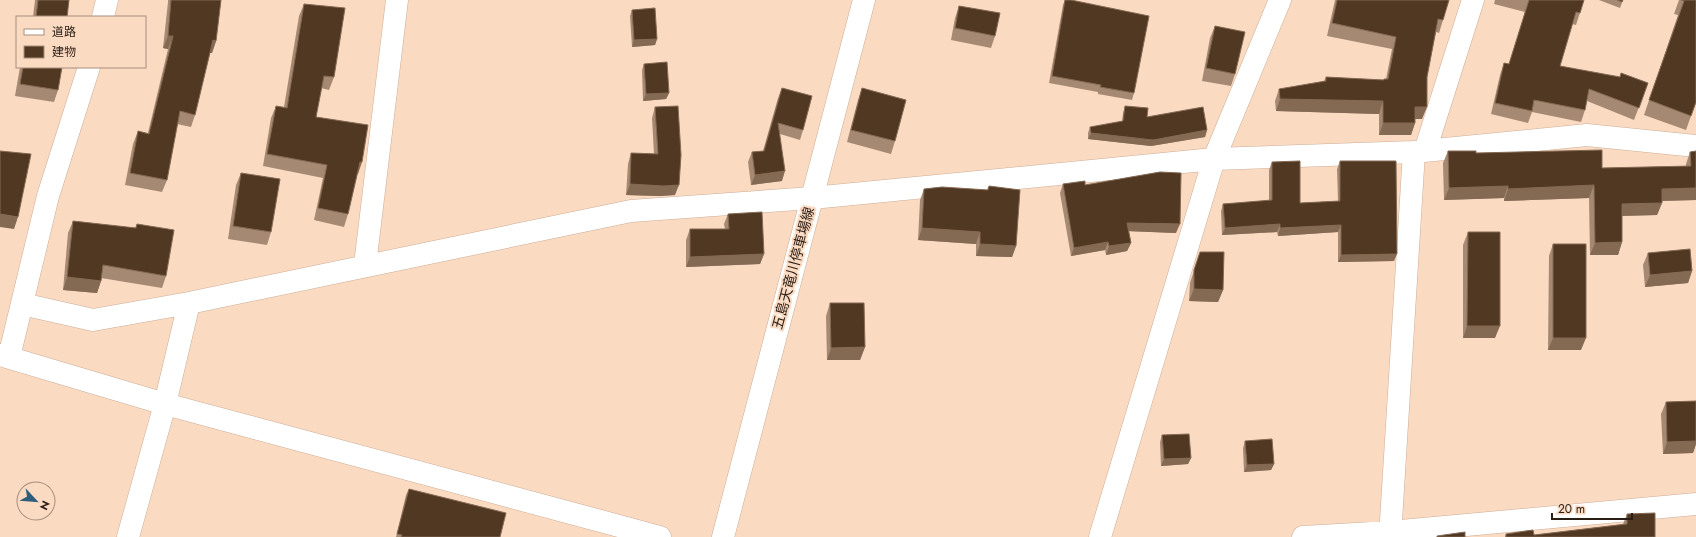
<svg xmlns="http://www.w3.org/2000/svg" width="1696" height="537" font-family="Jost,'Noto Sans JP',sans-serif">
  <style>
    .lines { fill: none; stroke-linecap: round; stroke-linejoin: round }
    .minor-casing { stroke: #ccad96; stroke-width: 23 }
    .secondary-casing { stroke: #ccad96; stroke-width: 23 }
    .minor { stroke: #fff; stroke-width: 22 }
    .secondary { stroke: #fff; stroke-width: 22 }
    .wall { fill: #a68972 }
    .shaded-wall { fill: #846953 }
    .building { fill: #513823; stroke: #846953 }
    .labels { text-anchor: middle; stroke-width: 4; stroke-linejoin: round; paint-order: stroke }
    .street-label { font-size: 14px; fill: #291d14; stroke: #fbdac2 }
  </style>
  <rect width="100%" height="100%" fill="#fbdac2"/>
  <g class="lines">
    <defs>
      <path id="minor" d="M103,17L107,0
        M1425,151L1473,0
        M365,265L397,0
        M22,304L93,320L189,303L631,211L812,198L1214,159L1414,152L1587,135L1696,146
        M0,355L165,404L660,537
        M9,357L48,196L89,67
        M128,537L165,404L189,303
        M1100,537L1214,159L1280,0
        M1303,537L1390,532L1696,504
        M1390,537L1414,152"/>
      <path id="secondary" d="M723,537L864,0"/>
    </defs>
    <use href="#minor" class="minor-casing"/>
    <use href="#secondary" class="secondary-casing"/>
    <use href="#minor" class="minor"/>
    <use href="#secondary" class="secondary"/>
  </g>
  <path class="wall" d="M35,0H69L67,17H33Z
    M168,0H221L216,41L212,53H210L195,115L191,127L177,124L167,180L162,192L125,185L133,144L138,131L148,133L168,49L163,48L168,2Z
    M1065,0L1134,93L1132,100L1098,94V92L1049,83L1063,5Z
    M1335,0H1449L1443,20L1439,33L1436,32L1427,77L1422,119H1415V123L1411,135H1379V114L1276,111L1275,101L1279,89L1324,81L1326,77L1383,80L1384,79H1386L1392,49L1327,36Z
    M1495,0H1584L1576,25L1572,24L1560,66L1648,83L1634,120L1587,101L1585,110L1581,122L1532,112L1528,123L1491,114L1500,75L1504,63L1509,64L1525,12L1494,4Z
    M1599,0H1623L1620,8Z
    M1679,0H1696V102L1686,130L1644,115L1678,15L1674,14Z
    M304,4L334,77L329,90L321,88L316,117L358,174H357L348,214L344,227L314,220L323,178L263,166L271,118L276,106L284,107L299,16Z
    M959,6L995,36L991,48L951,40L955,18Z
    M632,10L657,39L655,45L632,47L630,16Z
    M1215,26L1235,74L1231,86L1202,81L1210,38Z
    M644,64L669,93L666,99L643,101L642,70Z
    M20,67H62L58,90L54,102L15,96Z
    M782,88L803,130L800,140L780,134L782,181L751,185L748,162L752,152L763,151L778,98Z
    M862,88L895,141L891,154L847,142L858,100Z
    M1125,106L1147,117L1207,130L1205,137L1151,146L1088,139V133L1090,127L1122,122L1123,113Z
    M655,107L675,195L660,196L626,195L628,164L631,153L654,154L652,118Z
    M1448,151L1476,153L1602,168L1686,166V164L1690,152L1696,200L1662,201V203L1657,215L1622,216V242L1618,255H1590L1589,198L1504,201V198L1444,200L1443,163Z
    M1340,161L1394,261L1338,262V232L1278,236L1277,232L1222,235L1221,211L1223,204L1269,201V170L1272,162L1300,203L1338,201L1337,169Z
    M241,173L271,232L267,245L228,239L236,185Z
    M1063,184L1085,185L1176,233L1129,231L1131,243L1127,251L1106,255L1105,250L1071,256L1060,193Z
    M989,186L1016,246L1012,257L976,256V244L918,240L920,200L924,189L987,190Z
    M728,214L764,254L760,264L686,267V240L690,229H725L724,224Z
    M73,221L135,228L137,224L166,276L162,288L101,278V281L97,293L63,290L68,233Z
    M1468,232L1495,338H1463V245Z
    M1553,244L1581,350H1548L1549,256Z
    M1200,252L1223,290L1218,302L1189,301L1190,283Z
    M1648,253L1692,271L1688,283L1645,287L1643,265Z
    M830,303L865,347L860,360H827L826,316Z
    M1696,401V444L1693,453L1663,454L1661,414L1666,402Z
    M1162,435L1191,458L1188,464L1161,466L1160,442Z
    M1245,441L1274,464L1271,470L1244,472L1243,448Z
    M409,489L500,537H396L406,495Z
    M1627,514L1655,537H1505L1506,534L1534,535L1623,524Z"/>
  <path class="shaded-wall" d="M168,36H173L168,49L163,48Z
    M657,39L655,45L632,47L634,40Z
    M213,40L216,41L212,53H209Z
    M669,93L666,99L643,101L646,94Z
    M1280,99L1383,101L1379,114L1276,111Z
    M1415,107H1427L1422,119H1411Z
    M1383,123H1415L1411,135H1379Z
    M1207,130L1205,137L1151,146L1088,139L1091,133Z
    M360,162H362L358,174H355Z
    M785,171L782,181L751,185L755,175Z
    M630,184L679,185L675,195L660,196L626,195Z
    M1594,185L1589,198L1504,201L1508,189Z
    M1508,186L1504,198L1444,200L1449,188Z
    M1696,188V200L1657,201L1662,189Z
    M1662,203L1657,215L1617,216L1622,204Z
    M0,214L18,217L14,229L0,227Z
    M1127,223L1180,224L1176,233L1124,231Z
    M1280,224L1277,232L1222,235L1225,228Z
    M1341,225L1338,232L1278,236L1280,228Z
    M922,228L980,232L976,244L918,240Z
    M1108,242L1105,250L1071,256L1074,248Z
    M1622,242L1618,255H1590L1595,243Z
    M1131,243L1127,251L1106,255L1109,246Z
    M980,244L1016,246L1012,257L976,256Z
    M764,254L760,264L686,267L690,257Z
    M1397,254L1394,261L1338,262L1341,255Z
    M1692,271L1688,283L1645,287L1650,275Z
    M67,277L101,281L97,293L63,290Z
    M1194,289L1223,290L1218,302L1189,301Z
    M1467,326H1500L1495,338H1463Z
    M1553,338H1586L1581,350H1548Z
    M865,347L860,360H827L831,348Z
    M1696,441V444L1693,453L1663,454L1667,442Z
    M1191,458L1188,464L1161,466L1164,459Z
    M1274,464L1271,470L1244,472L1247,465Z"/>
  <path class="building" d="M38,0H69L67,17H36Z
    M171,0H221L216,41L213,40L195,115L180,111L167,180L130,173L138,131L149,134L173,36H168Z
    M1065,0H1071L1149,16L1134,93L1100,87L1101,85L1052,76Z
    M1337,0H1449L1443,20L1438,19L1427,77V107H1415V123H1383V101L1280,99L1279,89L1326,81V77L1384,80V79H1388L1396,37L1332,23Z
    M1529,0H1584L1580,13L1576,12L1560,66L1620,77L1621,73L1648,83L1639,108L1589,89L1585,110L1534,100L1532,111L1495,103L1504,63L1509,64Z
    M1617,0H1623L1622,2Z
    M1681,0H1696V102L1691,116L1649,100L1684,1Z
    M304,4L345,8L334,77L324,76L316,117L368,125L362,162H360L348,214L318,208L327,165L267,154L276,106L287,108Z
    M959,6L1000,13L995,36L955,28Z
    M655,8L657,39L634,40L632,10Z
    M1215,26L1245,32L1235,74L1206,68Z
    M667,62L669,93L646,94L644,64Z
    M23,67H62L58,90L20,84Z
    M782,88L812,96L803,130L778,123L785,171L755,175L752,152L764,151Z
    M862,88L906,100L895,141L851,130Z
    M678,106L681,155L679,185L663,186L630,184L631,153L658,154L655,107Z
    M1125,106L1148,108L1147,117L1203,107L1207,130L1153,140L1091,133L1090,127L1123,121Z
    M1602,150V168L1691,166L1690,152L1696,151V188L1662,189V203L1622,204V242L1595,243L1594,185L1508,189V186L1449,188L1448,151H1476V153Z
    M0,151L31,154L18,217L0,214Z
    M1300,161V203L1340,201V161H1396L1397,254L1341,255V225L1280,228V224L1225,228L1223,204L1272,200V162Z
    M1160,172L1181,173L1180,224L1127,223L1131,243L1109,246L1108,242L1074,248L1063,184L1085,181V185Z
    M241,173L280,179L271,232L233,226Z
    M989,186L1020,190L1016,246L980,244V232L922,228L924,189L942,187L988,190Z
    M762,212L764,254L690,257V229H729L728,214Z
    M73,221L136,228L137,224L174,230L166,276L103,265L101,281L67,277Z
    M1468,232H1500V326H1467Z
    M1553,244H1586V338H1553Z
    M1690,249L1692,271L1650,275L1648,253Z
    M1200,252H1224L1223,290L1194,289V270Z
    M830,303H864L865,347L831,348Z
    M1696,401V441L1667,442L1666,402Z
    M1189,434L1191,458L1164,459L1162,435Z
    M1272,439L1274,464L1247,465L1245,441Z
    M409,489L506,513L500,537H401L402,535L397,534Z
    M1655,513V537H1506V534L1533,530L1534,535L1627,524V514Z
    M1465,532V537H1437V536Z"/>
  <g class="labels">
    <g class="street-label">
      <text transform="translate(793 268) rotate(-75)" y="5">五島天竜川停車場線</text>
    </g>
  </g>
  <rect x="16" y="16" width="130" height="52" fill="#fbdac2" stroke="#a78e7c"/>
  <rect x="24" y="29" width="20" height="6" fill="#ffffff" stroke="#a78e7c"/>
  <text x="52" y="36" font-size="12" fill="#291d14">道路</text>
  <rect x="24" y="46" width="20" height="12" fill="#513823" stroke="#a78e7c"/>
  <text x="52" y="56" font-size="12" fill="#291d14">建物</text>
  <g transform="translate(36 501) rotate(116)"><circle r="19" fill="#fbdac2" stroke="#a78e7c"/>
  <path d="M0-3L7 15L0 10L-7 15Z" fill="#2f5e7d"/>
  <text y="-6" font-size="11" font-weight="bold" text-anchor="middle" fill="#291d14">N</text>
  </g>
  <path d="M1552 513v6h80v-6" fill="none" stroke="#291d14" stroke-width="2"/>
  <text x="1558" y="513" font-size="12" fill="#291d14" stroke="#fbdac2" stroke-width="3" paint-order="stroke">20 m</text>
</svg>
